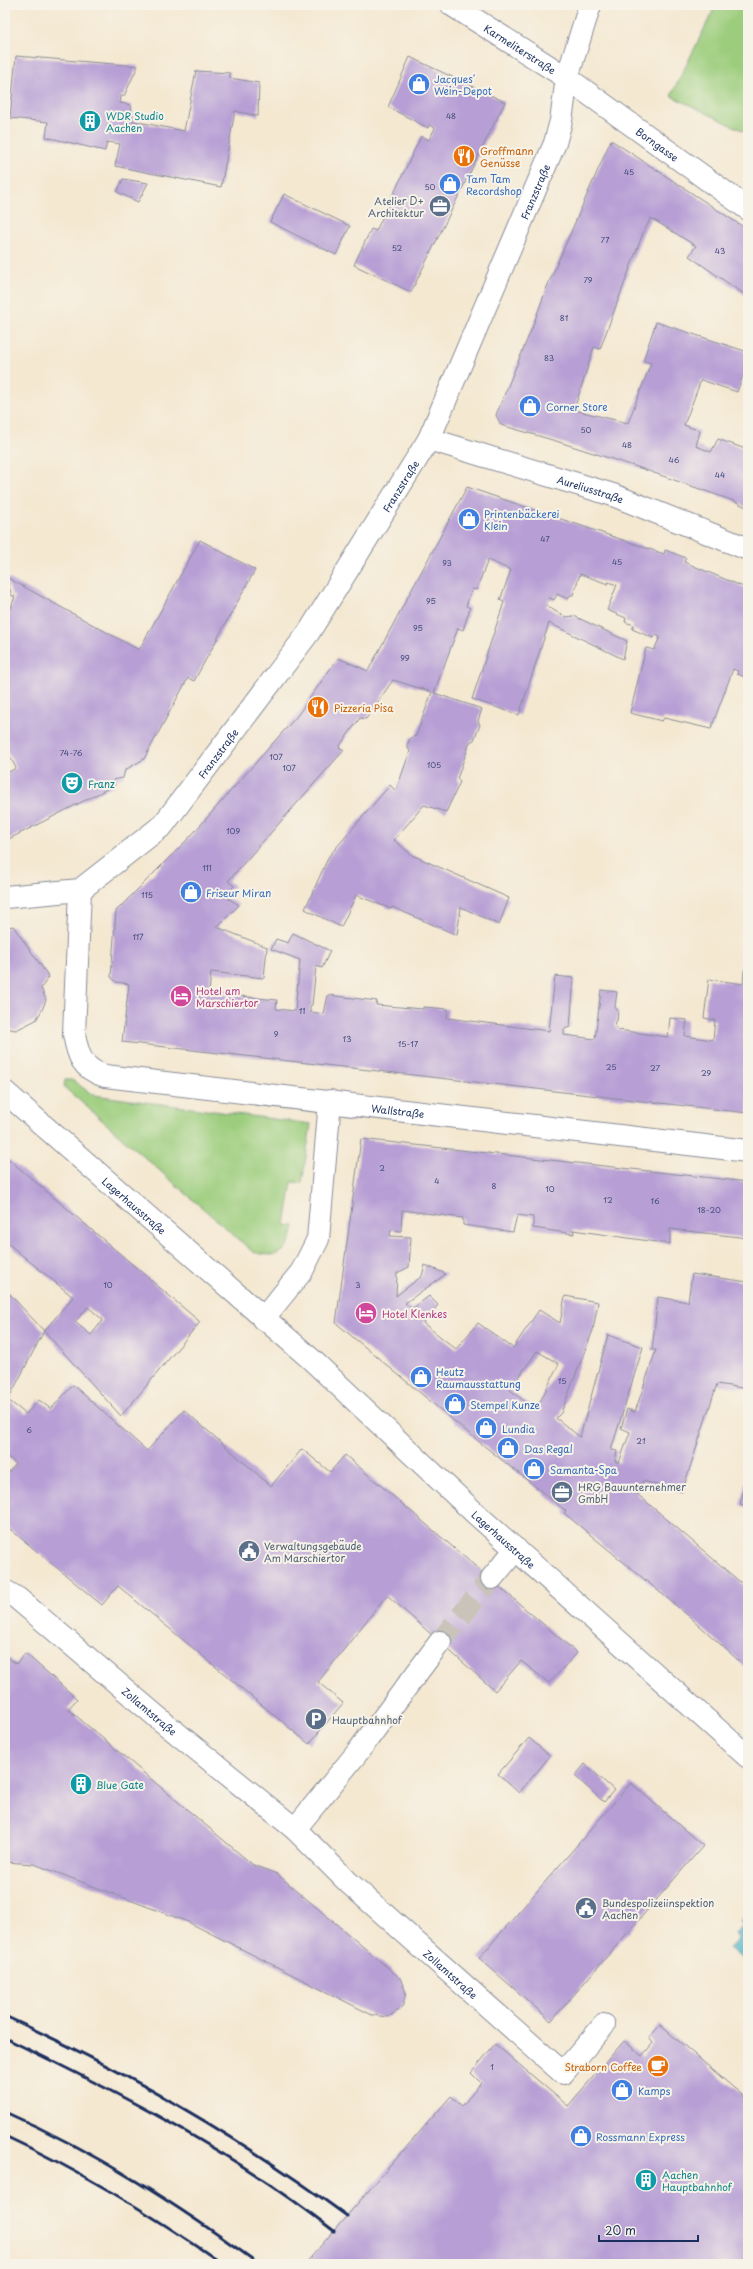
<svg xmlns="http://www.w3.org/2000/svg" width="753" height="2269" viewBox="0 0 753 2269" font-family="'Playpen Sans',sans-serif">
<rect width="100%" height="100%" fill="#f7f3e8"/>
<filter id="ink" filterUnits="userSpaceOnUse"><feTurbulence type="fractalNoise" baseFrequency=".025" numOctaves="2"/><feDisplacementMap in="SourceGraphic" scale="8" xChannelSelector="R" yChannelSelector="G"/><feConvolveMatrix kernelMatrix="1 2 1 2 8 2 1 2 1" color-interpolation-filters="sRGB"/></filter>
<filter id="wash" filterUnits="userSpaceOnUse"><feTurbulence type="fractalNoise" baseFrequency=".012" numOctaves="4" result="noise"/><feDisplacementMap in="SourceGraphic" scale="16" xChannelSelector="R" yChannelSelector="G"/><feGaussianBlur stdDeviation="0.9" result="paint"/><feColorMatrix in="noise" values="0 0 0 0 0 0 0 0 0 0 0 0 0 0 0 0 0 1.4 0 .05"/><feComposite in="paint" operator="in"/></filter>
<g filter="url(#wash)">
<rect width="100%" height="100%" fill="#f4e8d1"/>
<!-- green -->
<path fill="#9ccd7d" stroke="#5c7e6e" d="M 716,5 L 748,5 L 748,133 L 671,96 Z
M 65,1080 L 72,1080 L 93,1095 L 311,1124 L 302,1183 L 292,1182 L 285,1225 L 295,1226 C 287,1252 282,1260 253,1252 L 64,1087 Z"/>
<!-- water -->
<path fill="#48b2c6" stroke="#327092" d="M 748,1913 L 748,1966 L 730,1947 L 739,1939 L 735,1934 L 744,1925 L 740,1922 Z"/>
<g id="blocks">
<!-- building -->
<path fill="#b79fd5" fill-rule="evenodd" d="M 16,56 L 138,66 L 124,96 L 121,96 L 120,103 L 131,105 L 133,121 L 184,131 L 196,71 L 230,73 L 230,78 L 259,83 L 258,116 L 235,111 L 221,187 L 115,166 L 120,144 L 107,142 L 105,151 L 46,137 L 48,122 L 10,118 Z
M 410,57 L 505,102 L 411,292 L 354,265 L 371,229 L 376,231 L 421,136 L 429,140 L 435,128 L 429,125 L 428,128 L 388,107 Z
M 611,140 L 748,230 L 748,297 L 689,256 L 696,246 L 651,218 L 643,233 L 600,349 L 594,347 L 574,410 L 628,423 L 651,363 L 643,361 L 656,322 L 748,352 L 748,361 L 737,392 L 701,380 L 684,425 L 700,431 L 696,446 L 711,452 L 718,439 L 748,450 L 748,508 L 734,501 L 640,468 L 556,441 L 501,425 L 496,415 L 532,328 L 547,287 Z
M 123,179 L 148,183 L 138,202 L 117,192 Z
M 284,194 L 350,226 L 336,255 L 270,222 Z
M 467,487 L 664,554 L 665,550 L 686,558 L 684,562 L 746,588 L 748,583 L 748,678 L 737,674 L 738,671 L 733,669 L 711,729 L 664,718 L 662,721 L 630,713 L 646,648 L 654,650 L 660,637 L 654,634 L 653,638 L 632,629 L 634,625 L 625,622 L 626,618 L 607,610 L 617,585 L 608,582 L 608,584 L 580,574 L 573,595 L 570,595 L 568,599 L 557,594 L 554,600 L 549,598 L 546,606 L 566,617 L 574,616 L 627,641 L 623,659 L 549,623 L 519,715 L 472,699 L 504,602 L 500,600 L 511,570 L 488,560 L 476,590 L 472,589 L 466,606 L 470,608 L 463,630 L 458,628 L 434,693 L 482,709 L 478,721 L 480,725 L 474,740 L 470,742 L 457,779 L 460,782 L 446,812 L 424,805 L 394,840 L 412,855 L 509,898 L 499,925 L 461,907 L 457,935 L 392,907 L 391,909 L 356,895 L 341,927 L 305,909 L 329,856 L 390,785 L 396,791 L 410,751 L 407,746 L 410,738 L 416,736 L 432,692 L 393,680 L 366,719 L 360,718 L 339,747 L 344,750 L 228,881 L 234,886 L 224,896 L 239,905 L 217,927 L 267,947 L 264,978 L 211,972 L 209,993 L 277,1000 L 276,1009 L 295,1011 L 300,960 L 271,949 L 276,939 L 288,943 L 293,933 L 330,951 L 322,968 L 316,966 L 312,1005 L 310,1006 L 310,1012 L 324,1014 L 328,995 L 377,1001 L 376,1005 L 423,1009 L 423,1007 L 448,1009 L 447,1018 L 549,1031 L 555,976 L 574,978 L 570,1027 L 564,1029 L 564,1035 L 595,1039 L 601,990 L 617,992 L 615,1007 L 618,1011 L 617,1021 L 614,1024 L 618,1030 L 668,1037 L 670,1018 L 687,1020 L 685,1036 L 713,1040 L 715,1020 L 704,1018 L 709,979 L 743,984 L 744,970 L 748,971 L 748,1113 L 122,1042 L 129,984 L 116,982 L 111,977 L 116,911 L 189,838 L 297,716 L 338,658 L 368,671 Z
M 200,540 L 255,570 L 194,681 L 188,678 L 144,759 L 125,770 L 123,778 L 113,780 L 115,785 L 5,841 L 5,774 L 16,768 L 5,747 L 5,610 L 11,608 L 15,596 L 12,596 L 6,577 L 139,650 Z
M 13,926 L 49,977 L 41,988 L 46,1000 L 42,1010 L 36,1020 L 16,1030 L 5,1028 L 5,928 Z
M 361,1139 L 748,1182 L 748,1238 L 670,1229 L 670,1244 L 573,1230 L 574,1234 L 533,1228 L 533,1217 L 517,1215 L 513,1232 L 463,1225 L 463,1218 L 402,1210 L 401,1231 L 391,1230 L 390,1236 L 411,1237 L 409,1267 L 397,1273 L 396,1296 L 422,1276 L 425,1265 L 446,1274 L 405,1303 L 412,1309 L 429,1296 L 438,1305 L 423,1323 L 456,1349 L 478,1323 L 513,1348 L 539,1310 L 560,1323 L 565,1296 L 598,1302 L 593,1330 L 561,1413 L 556,1418 L 580,1437 L 608,1335 L 643,1347 L 611,1450 L 617,1451 L 615,1461 L 619,1463 L 630,1432 L 621,1428 L 627,1409 L 635,1412 L 656,1350 L 652,1350 L 658,1297 L 688,1302 L 692,1274 L 748,1282 L 748,1389 L 717,1384 L 682,1492 L 643,1481 L 636,1493 L 746,1587 L 748,1585 L 748,1669 L 690,1617 L 564,1513 L 566,1511 L 483,1445 L 336,1323 ZM 537,1351 L 559,1364 L 536,1410 L 510,1390 Z
M 5,1156 L 200,1322 L 121,1416 L 44,1331 L 73,1297 L 5,1241 ZM 88,1307 L 103,1320 L 91,1335 L 75,1322 Z
M 5,1289 L 44,1331 L 8,1400 L 26,1414 L 39,1400 L 51,1409 L 73,1385 L 147,1451 L 184,1410 L 271,1486 L 302,1449 L 330,1472 L 345,1455 L 577,1653 L 549,1683 L 521,1661 L 495,1691 L 387,1595 L 318,1682 L 343,1703 L 309,1744 L 118,1586 L 102,1605 L 5,1525 L 5,1476 L 16,1464 L 5,1455 Z
M 747,1475 L 748,1475 L 748,1508 L 740,1505 Z
M 25,1653 L 77,1699 L 68,1709 L 253,1865 L 277,1874 L 400,1978 L 406,1993 L 403,2005 L 399,2010 L 388,2017 L 372,2015 L 188,1922 L 34,1864 L 5,1862 L 5,1655 L 16,1664 Z
M 529,1738 L 550,1756 L 519,1793 L 498,1774 Z
M 585,1764 L 614,1790 L 604,1802 L 575,1776 Z
M 631,1783 L 703,1846 L 551,2021 L 479,1958 Z
M 660,2025 L 748,2100 L 748,2264 L 305,2264 L 451,2096 L 462,2106 L 481,2083 L 471,2073 L 495,2044 L 568,2106 L 624,2041 L 642,2056 L 653,2043 L 649,2038 Z"/>
</g>
</g>
<g filter="url(#ink)">
<use href="#blocks" fill-opacity="0" stroke="#888c98" stroke-width="1"/>
<g fill="none" stroke-linecap="round" stroke-linejoin="round">
<!-- street-tunnel -->
<path stroke="#c9c3ba" stroke-width="22" stroke-dasharray="22 11" stroke-linecap="butt" d="M 440,1642 L 492,1578"/>
<!-- street casing -->
<g stroke="#888c98" stroke-width="24">
<g id="street">
<path id="s1" d="M 429,439 L 613,495 L 748,549"/>
<path id="s2" d="M 80,890 L 74,1034 C 78,1056 82,1069 105,1076 L 748,1151"/>
<path id="s3" d="M 5,897 L 80,890 L 163,825 L 309,632 L 429,439 L 555,143 L 561,121 L 567,78 L 748,209"/>
<path d="M 263,1319 L 302,1271 L 318,1239 L 330,1101"/>
<path d="M 492,1578 L 516,1549"/>
<path id="s4" d="M 5,1591 L 17,1598 L 163,1722 L 295,1829 L 349,1883 L 563,2073 L 604,2025"/>
<path d="M 295,1829 L 357,1753 L 440,1642"/>
</g>
</g>
<!-- secondary casing -->
<g stroke="#888c98" stroke-width="24">
<g id="secondary">
<path id="s5" d="M 452,5 L 567,78 L 590,5"/>
</g>
</g>
<!-- primary casing -->
<g stroke="#888c98" stroke-width="24">
<g id="primary">
<path id="s6" d="M 5,1092 L 312,1360 L 476,1514 L 748,1757"/>
</g>
</g>
<!-- street -->
<use href="#street" stroke="#fff" stroke-width="22"/>
<!-- secondary -->
<use href="#secondary" stroke="#fff" stroke-width="22"/>
<!-- primary -->
<use href="#primary" stroke="#fff" stroke-width="22"/>
<!-- rail -->
<path stroke="#1b2f5e" stroke-width="3" d="M 5,2016 C 128,2072 238,2136 347,2216
M 5,2038 C 119,2093 234,2152 334,2231
M 5,2112 C 96,2152 179,2206 259,2264
M 5,2136 C 81,2171 154,2216 223,2264"/>
</g>
</g>
<!-- icons -->
<defs>
<g id="shop-disc" transform="scale(1.15)"><circle r="9.5" fill="#3f7fe0" stroke="#f7f3e8"/><path d="M-5-2.5h2.3a2.7 3.5 0 0 1 5.4 0H5L5.5 6h-11ZM-1.5-2.5h3a1.5 2.3 0 0 0-3 0Z" fill="#fff"/></g>
<g id="building-disc" transform="scale(1.15)"><circle r="9.5" fill="#0f9aa8" stroke="#f7f3e8"/><path d="M-4-6H4V6H1V3H-1V6H-4ZM-2.5-4.3h1.7v1.8h-1.7ZM.8-4.3h1.7v1.8H.8ZM-2.5-1h1.7V.8h-1.7ZM.8-1h1.7V.8H.8Z" fill="#fff"/></g>
<g id="restaurant-disc" transform="scale(1.15)"><circle r="9.5" fill="#e8710a" stroke="#f7f3e8"/><path d="M-5-6h1v4h1v-4h1v4h1v-4h1v5L-1.5 .5V6h-2V.5L-5-1ZM5-6V6H3V1.5H1.5Q1.5-4 5-6Z" fill="#fff"/></g>
<g id="office-disc" transform="scale(1.15)"><circle r="9.5" fill="#5c6f8a" stroke="#f7f3e8"/><path d="M-6-3h4V-5.5h4V-3h4V5H-6ZM-1-4.5V-3h2v-1.5ZM-6 0V1H6V0Z" fill="#fff"/></g>
<g id="theatre-disc" transform="scale(1.15)"><circle r="9.5" fill="#0f9aa8" stroke="#f7f3e8"/><path d="M-5-5.5Q0-4 5-5.5V0Q5 5 0 6Q-5 5-5 0ZM-3.3-2.5H-1v1.5H-3.3ZM1-2.5H3.3v1.5H1ZM-2.8 1Q0 5.5 2.8 1Z" fill="#fff"/></g>
<g id="hotel-disc" transform="scale(1.15)"><circle r="9.5" fill="#d1479c" stroke="#f7f3e8"/><path d="M-6-4.5h1.5V1H6V5H4.5V3h-9V5H-6ZM-4 0a1.8 1.8 0 1 1 3.6 0ZM.5 0V-2.5h3Q6-2.5 6 0Z" fill="#fff"/></g>
<g id="civic-disc" transform="scale(1.15)"><circle r="9.5" fill="#5c6f8a" stroke="#f7f3e8"/><path d="M-.6-6.5H3V-4.5H.6V-3L4-1V1h2V6H-6V1h2V-1L-.6-3ZM-1.2 2.5V6h2.4V2.5Z" fill="#fff"/></g>
<g id="parking-disc" transform="scale(1.15)"><circle r="9.5" fill="#5c6f8a" stroke="#f7f3e8"/><path d="M-3.5-5.5H1a3.5 3.5 0 0 1 0 7H-1V5.5H-3.5ZM-1-3.4V-.6H.8a1.4 1.4 0 0 0 0-2.8Z" fill="#fff"/></g>
<g id="cafe-disc" transform="scale(1.15)"><circle r="9.5" fill="#e8710a" stroke="#f7f3e8"/><path d="M-5.5-4.5H6V0H3Q3 3.5 0 3.5H-2.5Q-5.5 3.5-5.5 0ZM3-3.2v2h1.7v-2ZM-6 4.5H4V6H-6Z" fill="#fff"/></g>
</defs>
<g fill-rule="evenodd">
<use href="#shop-disc" x="419" y="84"/>
<use href="#building-disc" x="90" y="121"/>
<use href="#restaurant-disc" x="464" y="156"/>
<use href="#shop-disc" x="450" y="184"/>
<use href="#office-disc" x="440" y="206"/>
<use href="#shop-disc" x="530" y="406"/>
<use href="#shop-disc" x="469" y="519"/>
<use href="#restaurant-disc" x="318" y="707"/>
<use href="#theatre-disc" x="72" y="783"/>
<use href="#shop-disc" x="191" y="892"/>
<use href="#hotel-disc" x="181" y="996"/>
<use href="#hotel-disc" x="366" y="1313"/>
<use href="#shop-disc" x="421" y="1377"/>
<use href="#shop-disc" x="455" y="1404"/>
<use href="#shop-disc" x="486" y="1428"/>
<use href="#shop-disc" x="508" y="1448"/>
<use href="#shop-disc" x="534" y="1469"/>
<use href="#office-disc" x="562" y="1492"/>
<use href="#civic-disc" x="249" y="1551"/>
<use href="#parking-disc" x="316" y="1719"/>
<use href="#building-disc" x="81" y="1784"/>
<use href="#civic-disc" x="586" y="1908"/>
<use href="#cafe-disc" x="658" y="2066"/>
<use href="#shop-disc" x="622" y="2090"/>
<use href="#shop-disc" x="581" y="2136"/>
<use href="#building-disc" x="646" y="2180"/>
</g>
<g text-anchor="middle" dominant-baseline="central" stroke-width="4" stroke-linejoin="round" paint-order="stroke">
<!-- number labels -->
<g font-size="8" fill="#424b7c">
<text x="451" y="116">48</text>
<text x="629" y="172">45</text>
<text x="430" y="187">50</text>
<text x="605" y="240">77</text>
<text x="397" y="248">52</text>
<text x="720" y="251">43</text>
<text x="588" y="280">79</text>
<text x="564" y="318">81</text>
<text x="549" y="358">83</text>
<text x="586" y="430">50</text>
<text x="627" y="445">48</text>
<text x="674" y="460">46</text>
<text x="720" y="475">44</text>
<text x="545" y="539">47</text>
<text x="617" y="562">45</text>
<text x="447" y="563">93</text>
<text x="431" y="601">95</text>
<text x="418" y="628">95</text>
<text x="405" y="658">99</text>
<text x="71" y="753">74-76</text>
<text x="276" y="757">107</text>
<text x="434" y="765">105</text>
<text x="289" y="768">107</text>
<text x="233" y="831">109</text>
<text x="207" y="868">111</text>
<text x="147" y="895">115</text>
<text x="138" y="937">117</text>
<text x="302" y="1011">11</text>
<text x="276" y="1034">9</text>
<text x="347" y="1039">13</text>
<text x="408" y="1044">15-17</text>
<text x="611" y="1067">25</text>
<text x="655" y="1068">27</text>
<text x="706" y="1073">29</text>
<text x="382" y="1168">2</text>
<text x="437" y="1181">4</text>
<text x="494" y="1186">8</text>
<text x="550" y="1189">10</text>
<text x="608" y="1200">12</text>
<text x="655" y="1201">16</text>
<text x="709" y="1210">18-20</text>
<text x="108" y="1285">10</text>
<text x="358" y="1285">3</text>
<text x="562" y="1381">15</text>
<text x="29" y="1430">6</text>
<text x="641" y="1441">21</text>
<text x="492" y="2067">1</text>
</g>
<!-- street labels -->
<g font-size="10" fill="#1b2f5e" stroke="#f7f3e8">
<text stroke="none"><textPath href="#s5" startOffset="81">Karmeliterstraße</textPath></text>
<text stroke="none"><textPath href="#s3" startOffset="1150">Borngasse</textPath></text>
<text stroke="none"><textPath href="#s3" startOffset="919">Franzstraße</textPath></text>
<text stroke="none"><textPath href="#s3" startOffset="595">Franzstraße</textPath></text>
<text stroke="none"><textPath href="#s1" startOffset="169">Aureliusstraße</textPath></text>
<text stroke="none"><textPath href="#s3" startOffset="271">Franzstraße</textPath></text>
<text stroke="none"><textPath href="#s2" startOffset="495">Wallstraße</textPath></text>
<text stroke="none"><textPath href="#s6" startOffset="172">Lagerhausstraße</textPath></text>
<text stroke="none"><textPath href="#s6" startOffset="670">Lagerhausstraße</textPath></text>
<text stroke="none"><textPath href="#s4" startOffset="188">Zollamtstraße</textPath></text>
<text stroke="none"><textPath href="#s4" startOffset="588">Zollamtstraße</textPath></text>
</g>
<!-- shop labels -->
<g font-size="10" fill="#366cbe" stroke="#f7f3e8" text-anchor="start">
<text x="434" y="78">Jacques'<tspan x="434" dy="12">Wein-Depot</tspan></text>
<text x="466" y="178">Tam Tam<tspan x="466" dy="12">Recordshop</tspan></text>
<text x="546" y="406">Corner Store</text>
<text x="484" y="513">Printenbäckerei<tspan x="484" dy="12">Klein</tspan></text>
<text x="206" y="892">Friseur Miran</text>
<text x="436" y="1371">Heutz<tspan x="436" dy="12">Raumausstattung</tspan></text>
<text x="470" y="1404">Stempel Kunze</text>
<text x="502" y="1428">Lundia</text>
<text x="524" y="1448">Das Regal</text>
<text x="550" y="1469">Samanta-Spa</text>
<text x="638" y="2090">Kamps</text>
<text x="596" y="2136">Rossmann Express</text>
</g>
<!-- culture labels -->
<g font-size="10" fill="#0d838f" stroke="#f7f3e8" text-anchor="start">
<text x="106" y="115">WDR Studio<tspan x="106" dy="12">Aachen</tspan></text>
<text x="88" y="783">Franz</text>
<text x="96" y="1784">Blue Gate</text>
<text x="662" y="2174">Aachen<tspan x="662" dy="12">Hauptbahnhof</tspan></text>
</g>
<!-- food labels -->
<g font-size="10" fill="#c56008" stroke="#f7f3e8" text-anchor="start">
<text x="480" y="150">Groffmann<tspan x="480" dy="12">Genüsse</tspan></text>
<text x="334" y="707">Pizzeria Pisa</text>
<text x="642" y="2066" text-anchor="end">Straborn Coffee</text>
</g>
<!-- service labels -->
<g font-size="10" fill="#4e5e75" stroke="#f7f3e8" text-anchor="start">
<text x="424" y="200" text-anchor="end">Atelier D+<tspan x="424" dy="12">Architektur</tspan></text>
<text x="578" y="1486">HRG Bauunternehmer<tspan x="578" dy="12">GmbH</tspan></text>
<text x="264" y="1545">Verwaltungsgebäude<tspan x="264" dy="12">Am Marschiertor</tspan></text>
<text x="332" y="1719">Hauptbahnhof</text>
<text x="602" y="1902">Bundespolizeiinspektion<tspan x="602" dy="12">Aachen</tspan></text>
</g>
<!-- hotel labels -->
<g font-size="10" fill="#b23c85" stroke="#f7f3e8" text-anchor="start">
<text x="196" y="990">Hotel am<tspan x="196" dy="12">Marschiertor</tspan></text>
<text x="382" y="1313">Hotel Klenkes</text>
</g>
</g>
<!-- margin -->
<rect width="753" height="2269" fill="none" stroke="#f7f3e8" stroke-width="20"/>
<!-- scale -->
<path d="M599 2235v6h99v-6" fill="none" stroke="#1b2f5e" stroke-width="2"/>
<text x="605" y="2235" font-size="12" fill="#1b2f5e" stroke="#f7f3e8" stroke-width="3" paint-order="stroke">20 m</text>
</svg>
